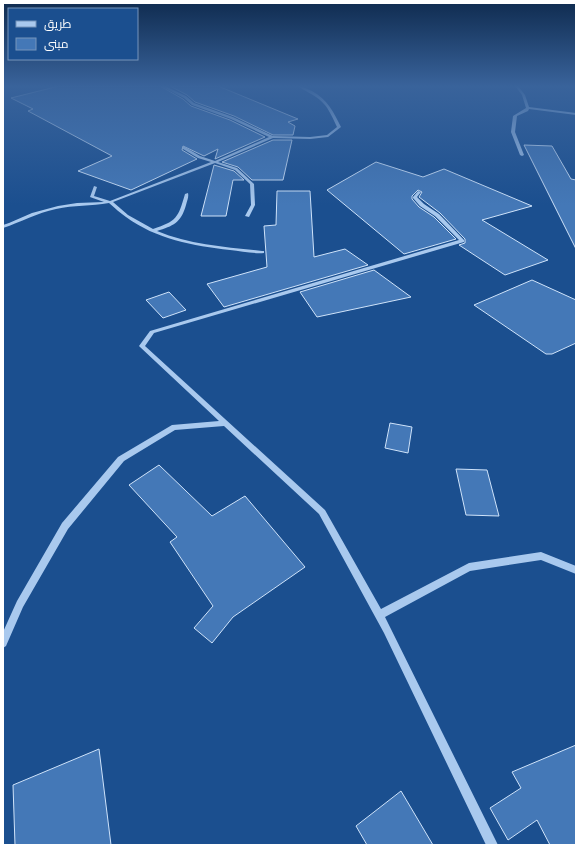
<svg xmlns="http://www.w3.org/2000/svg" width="579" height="848" viewBox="0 0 579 848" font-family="Montserrat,Cairo,sans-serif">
<rect width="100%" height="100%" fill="#1b4f8f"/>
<!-- building -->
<path fill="#4478b7" stroke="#cfe3fa" d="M 59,86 L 160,86 L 183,99 L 191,106 L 230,120 L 265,137 L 215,159 L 218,149 L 204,156 L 183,146 L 182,150 L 197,159 L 131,190 L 78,171 L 112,156 L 28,111 L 33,109 L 11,98 Z
M 170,86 L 218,86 L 298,119 L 288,122 L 295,126 L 293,135 L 273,135 L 234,116 L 195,102 L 187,95 Z
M 273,140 L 292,140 L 283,180 L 252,180 L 238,167 L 222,162 Z
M 524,145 L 552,146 L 571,179 L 576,180 L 576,249 Z
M 376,162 L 423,177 L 444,169 L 532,206 L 482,220 L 548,260 L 505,275 L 459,245 L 465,243 L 465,239 L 440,213 L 419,197 L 422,192 L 418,190 L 412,196 L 412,199 L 419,207 L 434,217 L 456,239 L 404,254 L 327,190 Z
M 214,165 L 234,171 L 244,180 L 233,180 L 226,216 L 201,216 Z
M 277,191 L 310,191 L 314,257 L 345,249 L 368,265 L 224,307 L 207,284 L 267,267 L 264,226 L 276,225 Z
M 374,270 L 411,297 L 317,317 L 300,292 Z
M 532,280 L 576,300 L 576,343 L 552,354 L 546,354 L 474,305 Z
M 169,292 L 186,310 L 163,318 L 146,300 Z
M 390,423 L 412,427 L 408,453 L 385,448 Z
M 159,465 L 212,516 L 245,496 L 305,567 L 233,617 L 212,643 L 194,628 L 213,606 L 170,542 L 177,537 L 129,485 Z
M 456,469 L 487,470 L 499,516 L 466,515 Z
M 576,745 L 576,845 L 550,845 L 537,820 L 508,840 L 490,808 L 521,788 L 512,772 Z
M 99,749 L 111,845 L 15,845 L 13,785 Z
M 401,791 L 433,845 L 367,845 L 356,826 Z"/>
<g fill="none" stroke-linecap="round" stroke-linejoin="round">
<!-- minor -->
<path fill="#a9c9ee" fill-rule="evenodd" d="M 161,86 L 165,86 L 186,96 L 194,103 L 233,117 L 273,136 L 310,137 L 327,135 L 337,127 C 325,100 322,100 297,86 C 302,86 307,89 312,91 C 328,100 333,111 341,127 L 328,137 L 310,139 L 273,138 L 218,162 L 237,168 L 254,184 L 255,205 L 249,217 L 245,216 L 251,205 L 250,184 L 235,170 L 215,163 L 113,202 L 128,215 L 153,229 C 177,221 178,218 185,194 L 188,193 C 189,197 187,201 186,205 C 181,223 173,226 157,231 C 190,245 227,247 262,251 L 264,251 L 264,253 C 253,254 241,251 230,250 C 193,246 156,239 126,217 C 120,213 115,208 109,203 C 91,206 74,205 56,209 C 37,213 21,222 3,228 L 3,225 L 9,223 L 32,213 L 58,206 L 77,203 L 104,202 L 90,197 L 94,186 L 97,187 L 94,196 L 110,201 L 211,162 L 198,158 L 183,149 L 183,147 L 185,147 L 200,156 L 215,161 L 269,137 L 231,119 L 192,105 L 184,98 Z
M 515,86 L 518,86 L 525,95 L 529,107 L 576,113 L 576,115 L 529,109 L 528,111 L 517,116 L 515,132 L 524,155 L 522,156 L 520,155 L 511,132 L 513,116 L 526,108 L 522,95 Z
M 418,191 L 421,192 L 417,197 L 424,204 L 439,214 L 464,240 L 464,242 L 154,333 L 145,346 L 325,510 L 381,609 L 469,563 L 541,552 L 576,566 L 576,574 L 541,560 L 470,571 L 385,617 L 498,845 L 486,845 L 384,633 L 319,514 L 224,426 L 175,430 L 124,461 L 68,529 L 23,607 L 6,646 L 3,648 L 3,632 L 17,601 L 62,523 L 118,457 L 172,425 L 219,421 L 140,347 L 139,346 L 150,331 L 459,240 L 435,216 L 420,206 L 413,198 L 413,197 Z"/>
</g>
<!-- sky -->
<linearGradient id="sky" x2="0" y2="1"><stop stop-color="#0f2b4f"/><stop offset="0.42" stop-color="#39639b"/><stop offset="1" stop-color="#39639b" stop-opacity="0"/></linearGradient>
<rect width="579" height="205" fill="url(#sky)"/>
<!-- border -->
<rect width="579" height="848" fill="none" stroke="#ffffff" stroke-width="8"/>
<!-- legend -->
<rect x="8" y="8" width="130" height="52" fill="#1b4f8f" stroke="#7695bc"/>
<rect x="16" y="21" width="20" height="6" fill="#a9c9ee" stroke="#7695bc"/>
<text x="44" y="28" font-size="12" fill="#ffffff">طريق</text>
<rect x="16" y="38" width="20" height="12" fill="#4478b7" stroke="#7695bc"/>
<text x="44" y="48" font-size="12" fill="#ffffff">مبنى</text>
</svg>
